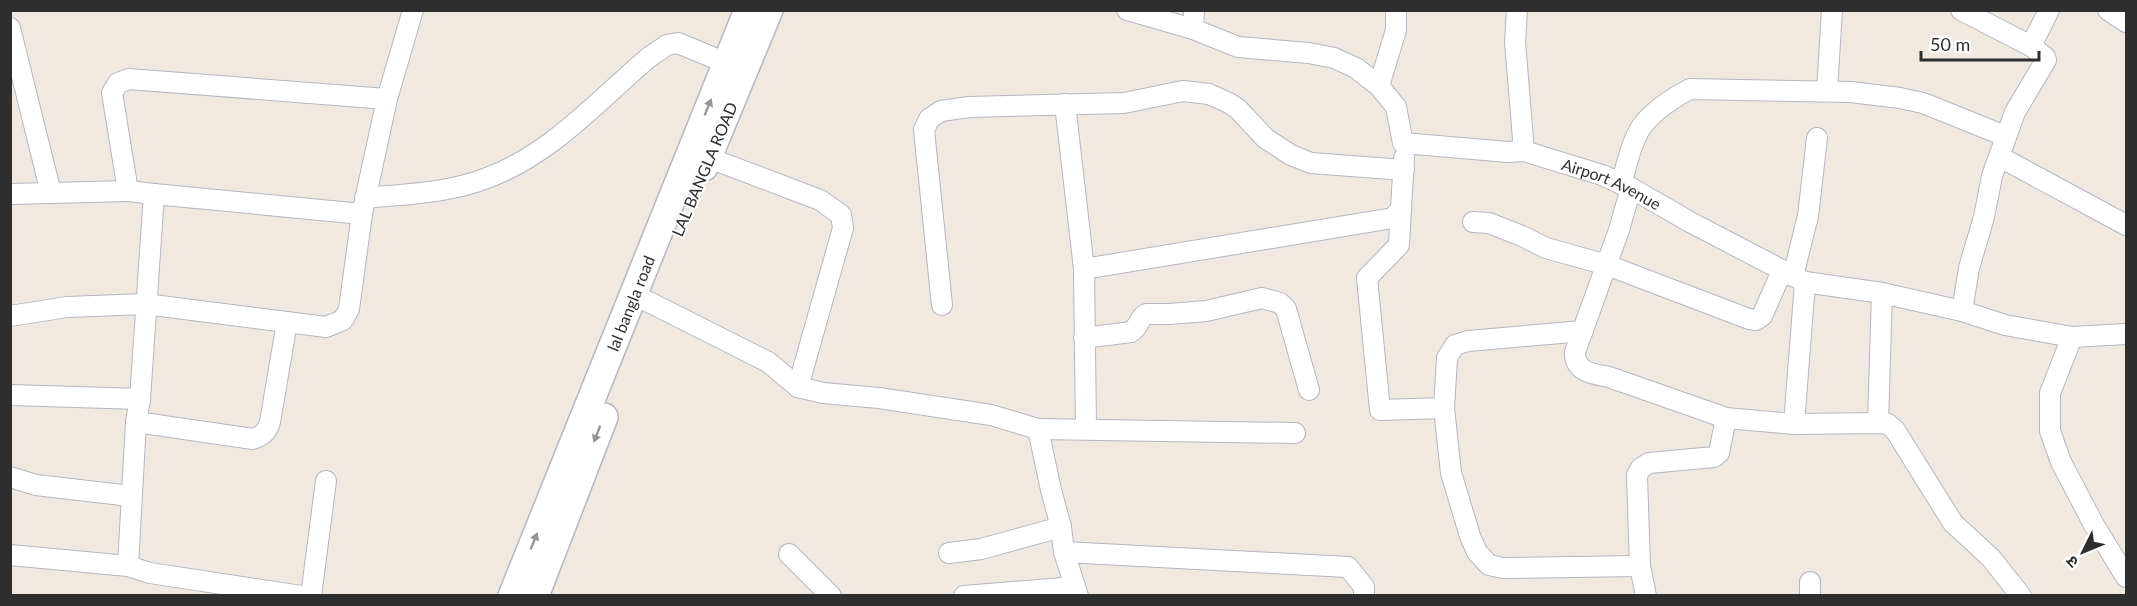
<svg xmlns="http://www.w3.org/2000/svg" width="2137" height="606" viewBox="0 0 2137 606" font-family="Lato,'Noto Sans Devanagari',sans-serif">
<rect width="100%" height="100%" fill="#efe9e1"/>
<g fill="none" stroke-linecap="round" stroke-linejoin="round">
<!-- street casing -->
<g stroke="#b4b7c1" stroke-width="22">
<g id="street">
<path id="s1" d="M 1127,10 L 1193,29 L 1238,47 L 1309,53 L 1334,58 L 1356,68 L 1379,86 L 1396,107 L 1403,143 L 1508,152 L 1524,151 L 1602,175 L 1631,188 L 1690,222 L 1805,282 L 1882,293 L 1962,311 L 2005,325 L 2072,337 L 2126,334"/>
<path d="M 1517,10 L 1515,42 L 1524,151"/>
<path d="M 1961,10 L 2031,46 L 2045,57 L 2046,60 L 2015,112 L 1992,176 L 1984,217 L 1969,268 L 1962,311"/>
<path d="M 2108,10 L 2126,22"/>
<path d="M 10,28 L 51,193 L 128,191"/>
<path d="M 1193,29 L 1194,10"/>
<path d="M 2031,46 L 2049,10"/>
<path d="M 1379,86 L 1396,30 L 1396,10"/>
<path d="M 1827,91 L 1832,10"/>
<path d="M 1065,104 L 1084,269 L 1086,429"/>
<path d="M 696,153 L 820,200 L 841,215 L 843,228 L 798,387"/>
<path d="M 2000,157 L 2126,225"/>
<path d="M 1621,184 C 1627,165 1631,142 1642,126 C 1653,111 1674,97 1690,89 L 1851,92 L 1900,98 L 1923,103 L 2005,136"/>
<path d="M 1631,188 L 1619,230 L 1575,352 C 1574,372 1593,374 1609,377 L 1726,418 L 1794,424 L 1878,423 L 1888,424 L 1895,430 L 1953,523 L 1991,558 L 2021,596"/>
<path d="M 10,194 L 51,193"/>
<path d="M 154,194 L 128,191 L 112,93 L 118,83 L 129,79 L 387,99"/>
<path d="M 365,198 C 406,194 449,193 487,178 C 550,155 598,101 648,58 L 667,45 L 678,43 L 726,63"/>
<path d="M 1401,209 L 1399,245 L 1367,278 L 1380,410 L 1444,408"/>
<path d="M 1473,222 L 1489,223 L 1522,236 L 1546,248 L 1607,265 L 1749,319 L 1756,320 L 1762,316 L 1782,271"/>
<path d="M 1084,269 L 1393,218 L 1401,209 L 1404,158"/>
<path d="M 1793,276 L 1808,216 L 1817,138"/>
<path d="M 633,296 L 649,302 L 768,362 L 798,387 L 823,393 L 879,398 L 991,415 L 1038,429 L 1051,490 L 1061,527 L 1064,552 L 1078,596"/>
<path d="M 942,305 L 924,130 L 929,119 L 941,111 L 969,107 L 1124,103 L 1183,91 L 1209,94 L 1229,103 L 1238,109 L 1265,138 L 1291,155 L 1311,163 L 1404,170"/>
<path d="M 10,316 L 67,307 L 145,304 L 326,327 L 343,320 L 349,309 L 362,214"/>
<path d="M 1583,331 L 1468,341 L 1455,345 L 1447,358 L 1444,408 L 1451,473 L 1470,536 L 1477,552 L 1489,565 L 1503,568 L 1640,566"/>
<path d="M 2072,337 L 2050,393 L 2050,431 L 2061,462 L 2094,525 L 2126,577"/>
<path d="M 1084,338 L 1131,332 C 1139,327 1138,319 1146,314 L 1169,314 L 1206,311 L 1262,298 L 1280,303 L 1286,309 L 1309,390"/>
<path d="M 10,395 L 140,399 L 154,194 L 362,214 L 387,99 L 413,10"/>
<path d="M 140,399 L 136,422 L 128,566 L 150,573 L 301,596"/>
<path d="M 136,422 L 253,439 C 263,435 267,432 270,422 L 287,322"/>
<path d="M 1878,423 L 1882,293"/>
<path d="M 1794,424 L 1805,282"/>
<path d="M 1038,429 L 1295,433"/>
<path d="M 10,477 L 36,485 L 131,496"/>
<path d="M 1064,552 L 1348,567 L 1364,587 L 1364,596"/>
<path d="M 949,553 L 981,549 L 1061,527"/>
<path d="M 789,554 L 831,596"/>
<path d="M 10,555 L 128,566"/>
<path d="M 311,596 L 326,481"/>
<path d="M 964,596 L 1075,587"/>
<path d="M 1646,596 L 1640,566 L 1637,475 L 1641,468 L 1649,463 L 1714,457 L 1719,453 L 1726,418"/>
<path d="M 1810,596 L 1810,582"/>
</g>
</g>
<!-- secondary casing -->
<g stroke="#b4b7c1" stroke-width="30">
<g id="secondary">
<path d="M 704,167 L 769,10"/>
<path id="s2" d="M 512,596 L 748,10"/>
<path d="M 535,596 L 604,417"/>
</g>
</g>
<!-- street -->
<use href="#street" stroke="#fff" stroke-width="20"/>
<!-- secondary -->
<use href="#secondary" stroke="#fff" stroke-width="27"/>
</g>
<!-- one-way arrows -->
<defs><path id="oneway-solid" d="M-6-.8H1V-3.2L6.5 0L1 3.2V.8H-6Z" transform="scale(1.5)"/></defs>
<g fill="#969696">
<use href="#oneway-solid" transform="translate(708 107) rotate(-68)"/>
<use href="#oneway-solid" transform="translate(597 434) rotate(111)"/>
<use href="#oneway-solid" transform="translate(534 541) rotate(-68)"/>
</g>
<g text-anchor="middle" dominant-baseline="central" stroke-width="4.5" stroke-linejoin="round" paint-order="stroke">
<!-- street labels -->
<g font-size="16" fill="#2e2e2e" stroke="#fff">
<text transform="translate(704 169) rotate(-67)">LAL BANGLA ROAD</text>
<text stroke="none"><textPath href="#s1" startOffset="546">Airport Avenue</textPath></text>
<text stroke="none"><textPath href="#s2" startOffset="316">lal bangla road</textPath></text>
</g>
</g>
<!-- border -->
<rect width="2137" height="606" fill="none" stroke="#2e2e2e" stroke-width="24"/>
<!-- north arrow -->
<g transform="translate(2083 552) rotate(227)" stroke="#ffffff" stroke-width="4.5" paint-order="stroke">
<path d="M0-4.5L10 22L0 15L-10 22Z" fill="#2e2e2e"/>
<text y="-9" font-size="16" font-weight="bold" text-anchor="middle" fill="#2e2e2e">उ</text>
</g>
<!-- scale -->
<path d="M1921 51v9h118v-9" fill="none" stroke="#2e2e2e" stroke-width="3"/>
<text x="1930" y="51" font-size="18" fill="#2e2e2e" stroke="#ffffff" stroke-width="4.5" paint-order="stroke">50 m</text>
</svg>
